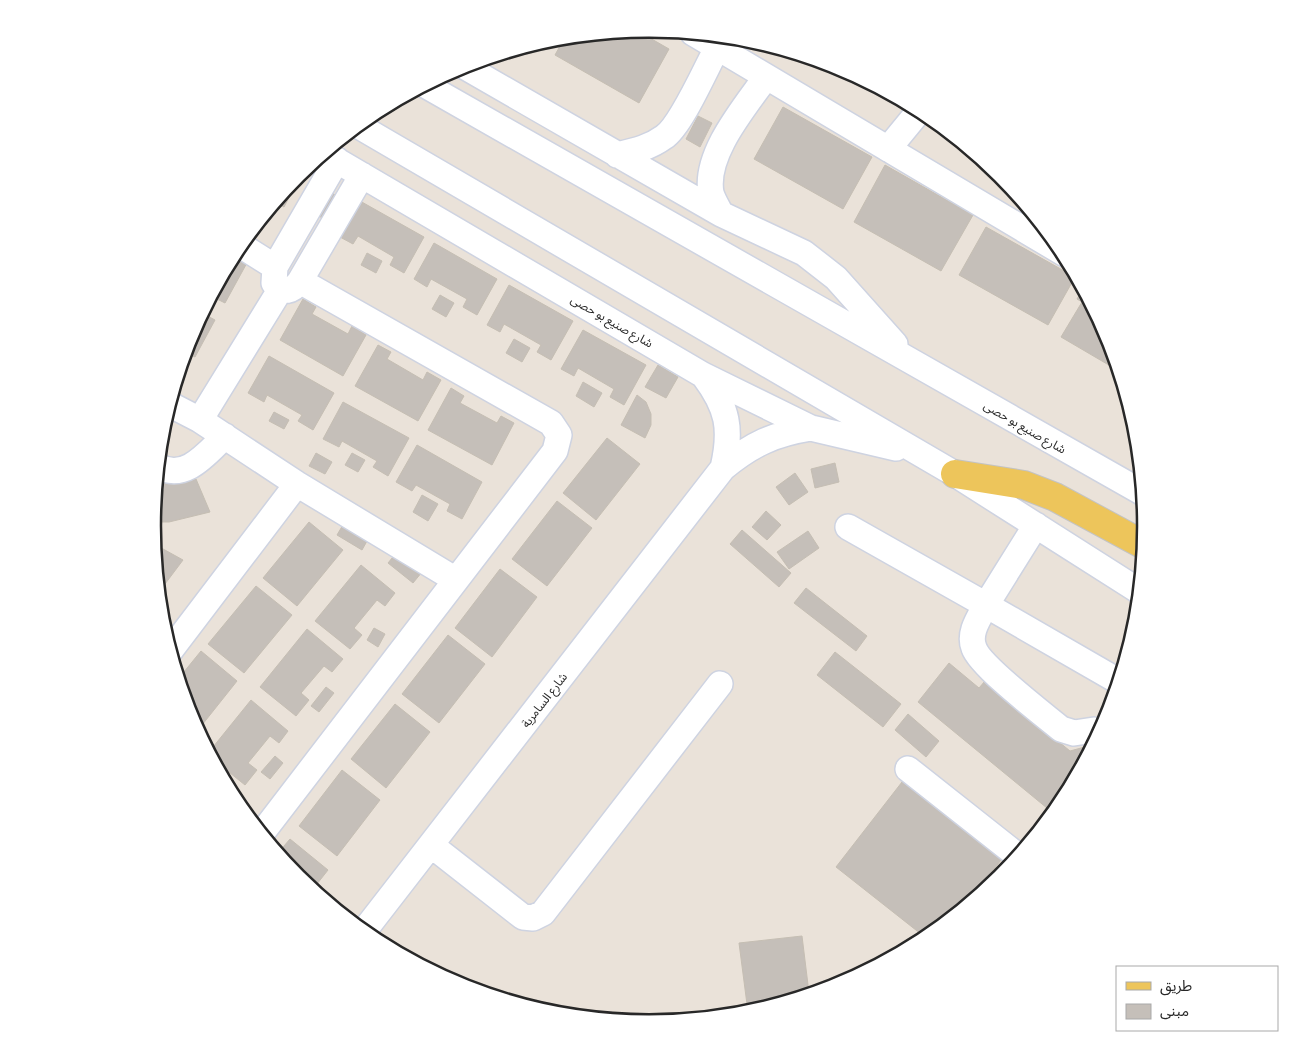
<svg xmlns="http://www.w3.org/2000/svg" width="1298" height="1051" viewBox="0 0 1298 1051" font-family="Manrope,'Noto Sans Arabic',sans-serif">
<rect width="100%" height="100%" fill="#eae2d9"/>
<!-- building -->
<path fill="#c5bfb9" stroke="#c5beb3" d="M 636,30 L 669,49 L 639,103 L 555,55 L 565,37 Z
M 783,107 L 872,157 L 843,209 L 754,159 Z
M 698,116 L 712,123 L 700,147 L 686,139 Z
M 885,165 L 973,215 L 941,271 L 854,222 Z
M 304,169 L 284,207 L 275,202 L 298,174 Z
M 327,190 L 337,196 L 324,219 L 314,213 Z
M 360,201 L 424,237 L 404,273 L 390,265 L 394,257 L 358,236 L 353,244 L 340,237 Z
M 986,227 L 1075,277 L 1048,325 L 959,275 Z
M 434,243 L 497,279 L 477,315 L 463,307 L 467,299 L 431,279 L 427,287 L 414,279 Z
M 367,253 L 382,261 L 376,273 L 361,265 Z
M 234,254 L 248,261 L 225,303 L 211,296 Z
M 509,285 L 573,321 L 551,360 L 537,352 L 541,345 L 504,324 L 500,332 L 487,325 Z
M 1083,289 L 1108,336 L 1119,371 L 1061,337 L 1082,302 L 1077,299 Z
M 440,295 L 454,303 L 446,317 L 432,309 Z
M 303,299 L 316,307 L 312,314 L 348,334 L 352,326 L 366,335 L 343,376 L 280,340 Z
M 202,313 L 215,320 L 195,357 L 185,352 L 190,335 Z
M 583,330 L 646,365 L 624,405 L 610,397 L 614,389 L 578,368 L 574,376 L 561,369 Z
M 514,339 L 530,348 L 522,362 L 506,353 Z
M 378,345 L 391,352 L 387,359 L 423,380 L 427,372 L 441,380 L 418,421 L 355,386 Z
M 269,356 L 334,393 L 313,430 L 298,421 L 302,415 L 267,395 L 264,402 L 248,393 Z
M 658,365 L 678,377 L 666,398 L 645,387 Z
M 583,382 L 602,393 L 594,407 L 576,396 Z
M 451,388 L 464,396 L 460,403 L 497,423 L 501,416 L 514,423 L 492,465 L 428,430 Z
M 637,395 L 646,402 L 651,414 L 651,425 L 645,438 L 621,425 Z
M 343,402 L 409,438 L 388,476 L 373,467 L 377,461 L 342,441 L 339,447 L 323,439 Z
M 274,412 L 289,420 L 284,429 L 269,421 Z
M 607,438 L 640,464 L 596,520 L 563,493 Z
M 417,445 L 482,482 L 462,519 L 447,511 L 450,504 L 416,485 L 412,491 L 396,482 Z
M 316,453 L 332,462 L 325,474 L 309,466 Z
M 352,453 L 365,460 L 358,472 L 345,465 Z
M 835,463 L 839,482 L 815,488 L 811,469 Z
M 795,473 L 808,492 L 789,505 L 776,487 Z
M 196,479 L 210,512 L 169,522 L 153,522 L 156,483 L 182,483 Z
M 422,495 L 438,504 L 428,521 L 413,512 Z
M 557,501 L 592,528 L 547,586 L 512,559 Z
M 766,511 L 781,525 L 767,540 L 752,527 Z
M 347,518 L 372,532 L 362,550 L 337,535 Z
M 309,522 L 343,550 L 297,606 L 263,578 Z
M 742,530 L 791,573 L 779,587 L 730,544 Z
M 808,531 L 819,548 L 789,569 L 777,552 Z
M 154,544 L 183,560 L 159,592 Z
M 397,552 L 422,572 L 413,583 L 388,563 Z
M 361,565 L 395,593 L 385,606 L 377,600 L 354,628 L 362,635 L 350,649 L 315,621 Z
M 500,569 L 537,597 L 492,657 L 455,628 Z
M 256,586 L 292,615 L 244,673 L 208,644 Z
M 806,588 L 867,636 L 856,651 L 794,603 Z
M 374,628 L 385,634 L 378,647 L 367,640 Z
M 307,629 L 343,659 L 332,672 L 324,666 L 301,693 L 309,700 L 296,716 L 260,687 Z
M 448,635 L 485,664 L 439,723 L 402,694 Z
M 201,651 L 237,681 L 198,730 L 190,715 L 179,678 Z
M 835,652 L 901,704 L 883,727 L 817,675 Z
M 949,663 L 979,688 L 985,681 L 1070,751 L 1092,745 L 1062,802 L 1053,813 L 918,702 Z
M 326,687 L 334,693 L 319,712 L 311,706 Z
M 251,700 L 288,731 L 279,743 L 270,736 L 248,763 L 257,770 L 245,785 L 214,760 L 209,752 Z
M 395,704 L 430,732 L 386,788 L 351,759 Z
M 908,714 L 939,741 L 926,757 L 895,730 Z
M 1108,716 L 1096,738 L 1091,720 Z
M 275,756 L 283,763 L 270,779 L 261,772 Z
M 342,770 L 380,800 L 337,856 L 299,826 Z
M 909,773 L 1008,851 L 966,905 L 926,938 L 836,867 Z
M 229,788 L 238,795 L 235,799 Z
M 290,839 L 328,870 L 313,889 L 298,877 L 278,853 Z
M 802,936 L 809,993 L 748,1012 L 739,943 Z"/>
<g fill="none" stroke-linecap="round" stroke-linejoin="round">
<!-- minor casing -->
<g stroke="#ced3e1" stroke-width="28">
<path id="minor" d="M 693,33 L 1065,254
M 462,65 L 721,214 L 804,253 L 836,278 L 895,344
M 425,85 L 1143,493
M 357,125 L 955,474 L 1139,591
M 888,149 L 920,110
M 324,153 L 703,375 L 811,428 L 896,448
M 617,155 C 634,151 649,148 664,137 C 681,126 706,68 717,48
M 337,160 L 275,267 L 274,283 C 284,294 292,292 300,281 L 362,175
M 721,214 C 718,208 713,200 711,193 C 704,154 745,107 766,77
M 240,245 L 275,267
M 704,376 C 728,408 732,429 723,468
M 169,404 L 200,420 L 297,484 L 456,580
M 200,420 L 280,290
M 158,466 C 185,482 207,453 225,436
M 848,527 L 986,605 L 1036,525
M 170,651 L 297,484
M 1094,730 L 1074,733 L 1061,729 C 1043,714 980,666 974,648 C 968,633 979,618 986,605 L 1118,681
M 908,769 L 1018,856
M 262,833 L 555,451 L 559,435 L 551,423 L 300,281
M 431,845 L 523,917 L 533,918 L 543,913 L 720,684
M 364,931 L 723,468 C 752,444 774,434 811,428"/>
</g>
<!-- major casing -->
<g stroke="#c3c3c3" stroke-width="30">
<path id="major" d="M 955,474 L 1024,485 L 1055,497 L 1144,545"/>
</g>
<!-- minor -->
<use href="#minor" stroke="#fff" stroke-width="25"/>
<!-- major -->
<use href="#major" stroke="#edc55b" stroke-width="28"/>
</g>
<g text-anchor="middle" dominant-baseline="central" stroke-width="4.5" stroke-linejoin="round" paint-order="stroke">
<!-- street labels -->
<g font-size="12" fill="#282828" stroke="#fff">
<text transform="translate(612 321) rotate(30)">شارع صنيع بو حصى</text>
<text transform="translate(1025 427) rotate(30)">شارع صنيع بو حصى</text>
<text transform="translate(544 700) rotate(-52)">شارع السامرية</text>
</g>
</g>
<!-- crop -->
<path d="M0 0H1298V1051H0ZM161 526a488 488 0 1 1 976 0a488 488 0 1 1-976 0Z" fill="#fff" fill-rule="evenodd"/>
<path fill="none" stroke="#282828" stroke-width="2.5" d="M161 526a488 488 0 1 1 976 0a488 488 0 1 1-976 0Z"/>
<!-- legend -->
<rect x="1116" y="966" width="162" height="65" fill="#ffffff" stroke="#a9a9a9"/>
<rect x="1126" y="982" width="25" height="8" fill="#edc55b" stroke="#a9a9a9"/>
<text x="1160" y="991" font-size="15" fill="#282828">طريق</text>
<rect x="1126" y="1004" width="25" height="15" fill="#c5bfb9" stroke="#a9a9a9"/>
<text x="1160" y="1016" font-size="15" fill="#282828">مبنى</text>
</svg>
